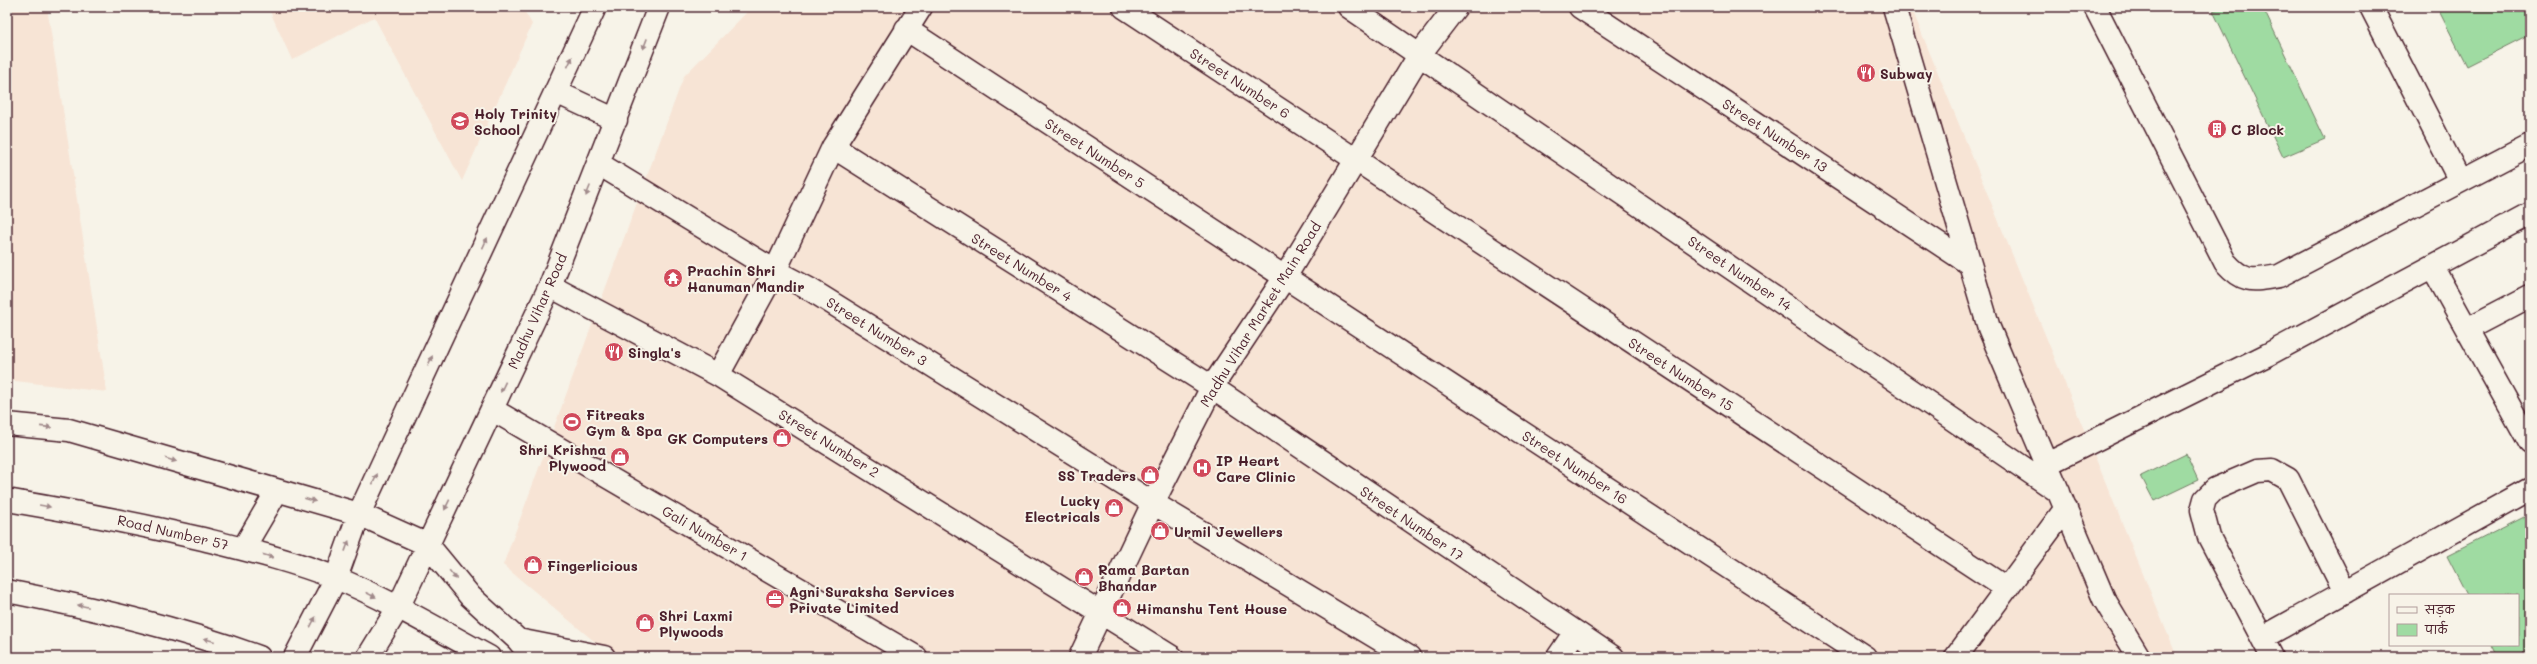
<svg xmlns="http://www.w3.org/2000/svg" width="2537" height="664" viewBox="0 0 2537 664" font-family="Mali,'Playpen Sans Deva',sans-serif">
<rect width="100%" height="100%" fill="#f7f3e8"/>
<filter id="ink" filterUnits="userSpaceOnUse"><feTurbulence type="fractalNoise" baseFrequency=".025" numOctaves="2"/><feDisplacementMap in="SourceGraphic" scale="8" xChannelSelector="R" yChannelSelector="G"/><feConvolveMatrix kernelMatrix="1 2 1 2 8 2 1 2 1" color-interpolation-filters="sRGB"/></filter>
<g filter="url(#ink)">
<!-- built -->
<path fill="#f7e4d5" d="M 7,7 L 47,7 L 107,392 L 7,380 Z
M 268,7 L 522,7 L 532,24 L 462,181 L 374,17 L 292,60 Z
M 752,7 L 1911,7 L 2177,657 L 613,657 L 503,565 L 684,76 Z"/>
<!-- green -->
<path fill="#9fdba2" stroke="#747d66" d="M 2221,7 L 2267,7 L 2264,10 L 2325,139 L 2283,157 L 2213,11 Z
M 2437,7 L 2527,7 L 2530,12 L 2530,34 L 2467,66 Z
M 2186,454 L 2198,480 L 2154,501 L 2141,476 Z
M 2530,514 L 2530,650 L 2515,657 L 2498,657 L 2492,645 L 2518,645 L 2518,595 L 2467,595 L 2447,556 Z"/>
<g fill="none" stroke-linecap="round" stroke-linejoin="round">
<!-- minor casing -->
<g stroke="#4a1f2b" stroke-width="25">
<path id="minor" d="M 1124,7 L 2006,588
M 1349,7 L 2059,492
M 1580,7 L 1970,264
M 1894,7 L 1989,328 L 2104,599 L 2139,657
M 2095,7 L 2225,262 C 2244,283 2251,281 2279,276 L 2530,145
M 2371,7 L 2460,181
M 906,29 L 1865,657
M 556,92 L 616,120
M 833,147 L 1212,387 L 1613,657
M 599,164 L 775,271 L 811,290 L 1153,503 L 1409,657
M 2433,268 L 2530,443
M 550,286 L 718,375 L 1172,657
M 2467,329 L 2530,296
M 718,375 L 775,271 L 833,147 L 921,7
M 493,410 L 916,657
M 7,424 L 69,430 L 359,514 L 428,545 L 470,596 L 518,640 L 532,657
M 2047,464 L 2267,355 L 2530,214
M 2262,638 L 2530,489
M 518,640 L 604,657
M 295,657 L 336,578 L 359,514 L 595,7
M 368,657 L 398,608 L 550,286 L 659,7
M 1080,657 L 1153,503 L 1212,387 L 1285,277 L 1420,54 L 1456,7
M 1558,657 L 1575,632
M 1956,657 L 2066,508
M 2272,657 L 2209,537 L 2202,510 L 2205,499 L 2215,489 L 2257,471 L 2272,470 L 2288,479 L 2345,592"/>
</g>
<!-- major casing -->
<g stroke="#4a1f2b" stroke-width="25">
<path id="major" d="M 7,500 C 73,511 138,524 203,539 C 247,550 293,561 336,578 C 389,600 439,630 489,657
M 243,549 L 277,491
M 7,591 C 92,608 177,627 259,657"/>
</g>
<!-- minor -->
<use href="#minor" stroke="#f7f3e8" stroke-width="22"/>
<!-- major -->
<use href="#major" stroke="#f7f3e8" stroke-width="22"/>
</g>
<!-- one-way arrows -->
<defs><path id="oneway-solid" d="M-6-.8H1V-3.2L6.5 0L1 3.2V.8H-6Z"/></defs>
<g fill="#a0898a">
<use href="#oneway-solid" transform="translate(645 44) rotate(111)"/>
<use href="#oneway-solid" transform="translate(570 62) rotate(-65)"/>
<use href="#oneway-solid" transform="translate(588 191) rotate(112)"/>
<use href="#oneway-solid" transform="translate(485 243) rotate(-65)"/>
<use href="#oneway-solid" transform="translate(430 361) rotate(-65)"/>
<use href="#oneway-solid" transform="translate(503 387) rotate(115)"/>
<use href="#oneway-solid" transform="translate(46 427) rotate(6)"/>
<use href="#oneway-solid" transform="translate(171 460) rotate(16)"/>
<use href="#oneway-solid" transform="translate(375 479) rotate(-65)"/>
<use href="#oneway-solid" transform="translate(310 500) rotate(16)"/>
<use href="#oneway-solid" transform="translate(447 505) rotate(116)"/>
<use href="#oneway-solid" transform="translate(45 506) rotate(10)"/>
<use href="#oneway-solid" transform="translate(347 546) rotate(-70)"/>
<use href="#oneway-solid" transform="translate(268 556) rotate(18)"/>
<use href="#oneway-solid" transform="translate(453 575) rotate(51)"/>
<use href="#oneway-solid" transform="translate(371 595) rotate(26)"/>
<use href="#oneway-solid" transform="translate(83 606) rotate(-168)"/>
<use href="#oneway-solid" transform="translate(313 622) rotate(-62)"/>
<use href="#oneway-solid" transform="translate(209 640) rotate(-165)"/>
</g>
</g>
<!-- icons -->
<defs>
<g id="restaurant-disc" transform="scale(1)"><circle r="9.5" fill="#d1495b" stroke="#f7f3e8"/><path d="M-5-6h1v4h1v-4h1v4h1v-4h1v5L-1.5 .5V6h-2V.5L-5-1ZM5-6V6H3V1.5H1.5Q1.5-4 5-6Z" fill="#fff"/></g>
<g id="school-disc" transform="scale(1)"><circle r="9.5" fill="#d1495b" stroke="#f7f3e8"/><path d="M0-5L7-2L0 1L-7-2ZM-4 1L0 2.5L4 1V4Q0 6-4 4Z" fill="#fff"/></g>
<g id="building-disc" transform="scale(1)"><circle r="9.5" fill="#d1495b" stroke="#f7f3e8"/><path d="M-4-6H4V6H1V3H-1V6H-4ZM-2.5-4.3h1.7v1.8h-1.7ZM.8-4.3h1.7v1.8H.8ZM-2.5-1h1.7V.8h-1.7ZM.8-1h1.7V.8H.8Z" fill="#fff"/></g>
<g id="temple-disc" transform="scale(1)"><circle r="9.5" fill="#d1495b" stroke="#f7f3e8"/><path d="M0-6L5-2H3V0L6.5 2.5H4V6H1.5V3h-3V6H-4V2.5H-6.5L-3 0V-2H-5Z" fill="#fff"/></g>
<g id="stadium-disc" transform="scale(1)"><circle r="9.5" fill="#d1495b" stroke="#f7f3e8"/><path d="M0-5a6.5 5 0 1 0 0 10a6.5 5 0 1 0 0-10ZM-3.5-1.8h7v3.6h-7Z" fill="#fff"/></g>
<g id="shop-disc" transform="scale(1)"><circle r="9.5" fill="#d1495b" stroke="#f7f3e8"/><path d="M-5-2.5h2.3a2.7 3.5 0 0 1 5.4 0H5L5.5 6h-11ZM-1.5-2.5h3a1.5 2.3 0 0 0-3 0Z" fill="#fff"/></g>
<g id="hospital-disc" transform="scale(1)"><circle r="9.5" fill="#d1495b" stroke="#f7f3e8"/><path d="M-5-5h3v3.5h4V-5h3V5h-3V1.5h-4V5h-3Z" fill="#fff"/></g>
<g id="office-disc" transform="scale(1)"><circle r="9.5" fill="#d1495b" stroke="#f7f3e8"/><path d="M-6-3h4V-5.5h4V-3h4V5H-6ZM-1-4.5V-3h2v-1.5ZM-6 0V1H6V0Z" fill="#fff"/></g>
</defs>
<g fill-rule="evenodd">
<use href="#restaurant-disc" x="1866" y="73"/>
<use href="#school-disc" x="460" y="121"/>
<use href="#building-disc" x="2217" y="129"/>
<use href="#temple-disc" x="673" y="278"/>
<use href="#restaurant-disc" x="614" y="352"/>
<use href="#stadium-disc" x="572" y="422"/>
<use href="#shop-disc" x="782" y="438"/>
<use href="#shop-disc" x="620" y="457"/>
<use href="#hospital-disc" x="1202" y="468"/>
<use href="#shop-disc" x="1150" y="475"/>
<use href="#shop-disc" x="1114" y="508"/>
<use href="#shop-disc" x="1160" y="531"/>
<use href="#shop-disc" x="533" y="565"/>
<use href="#shop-disc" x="1084" y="577"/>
<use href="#office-disc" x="775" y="599"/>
<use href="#shop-disc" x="1122" y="608"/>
<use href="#shop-disc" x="645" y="623"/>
</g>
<g text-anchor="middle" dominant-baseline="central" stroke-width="4" stroke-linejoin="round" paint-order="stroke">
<!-- poi labels -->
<g font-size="14" font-weight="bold" fill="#4a1f2b" stroke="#f7f3e8" text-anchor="start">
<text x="1880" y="73">Subway</text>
<text x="474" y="113">Holy Trinity<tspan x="474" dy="16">School</tspan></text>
<text x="2231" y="129">C Block</text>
<text x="687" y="270">Prachin Shri<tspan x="687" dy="16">Hanuman Mandir</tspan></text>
<text x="628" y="352">Singla's</text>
<text x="586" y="414">Fitreaks<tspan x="586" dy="16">Gym &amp; Spa</tspan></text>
<text x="768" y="438" text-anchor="end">GK Computers</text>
<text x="606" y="449" text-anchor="end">Shri Krishna<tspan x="606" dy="16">Plywood</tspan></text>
<text x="1216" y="460">IP Heart<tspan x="1216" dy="16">Care Clinic</tspan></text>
<text x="1136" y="475" text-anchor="end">SS Traders</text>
<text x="1100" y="500" text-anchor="end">Lucky<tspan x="1100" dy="16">Electricals</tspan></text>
<text x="1174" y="531">Urmil Jewellers</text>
<text x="547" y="565">Fingerlicious</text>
<text x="1098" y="569">Rama Bartan<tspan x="1098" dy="16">Bhandar</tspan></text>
<text x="789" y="591">Agni Suraksha Services<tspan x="789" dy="16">Private Limited</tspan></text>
<text x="1136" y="608">Himanshu Tent House</text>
<text x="659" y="615">Shri Laxmi<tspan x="659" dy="16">Plywoods</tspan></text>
</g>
<!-- street labels -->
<g font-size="14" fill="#4a1f2b" stroke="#f7f3e8">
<text transform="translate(1240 83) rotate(33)">Street Number 6</text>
<text transform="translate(1775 135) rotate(33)">Street Number 13</text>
<text transform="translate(1095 153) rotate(33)">Street Number 5</text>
<text transform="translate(1022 267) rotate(32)">Street Number 4</text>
<text transform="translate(1740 273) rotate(34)">Street Number 14</text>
<text transform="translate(537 311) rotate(-66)">Madhu Vihar Road</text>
<text transform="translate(1260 314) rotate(-58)">Madhu Vihar Market Main Road</text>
<text transform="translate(877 331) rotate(32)">Street Number 3</text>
<text transform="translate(1681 374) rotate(33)">Street Number 15</text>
<text transform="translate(829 443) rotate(32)">Street Number 2</text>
<text transform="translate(1575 467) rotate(33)">Street Number 16</text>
<text transform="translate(1412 523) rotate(34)">Street Number 17</text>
<text transform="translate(173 532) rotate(13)">Road Number 57</text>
<text transform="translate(705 533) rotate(30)">Gali Number 1</text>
</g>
</g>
<!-- margin -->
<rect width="2537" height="664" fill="none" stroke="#f7f3e8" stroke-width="24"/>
<rect x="12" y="12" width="2513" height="640" fill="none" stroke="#4a1f2b" stroke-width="1.5" filter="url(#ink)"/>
<!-- legend -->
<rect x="2389" y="594" width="130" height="52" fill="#f7f3e8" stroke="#b29e9c"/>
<rect x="2397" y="607" width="20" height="6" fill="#f7f3e8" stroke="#b29e9c"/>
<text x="2425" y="614" font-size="12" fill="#4a1f2b">सड़क</text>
<rect x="2397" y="624" width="20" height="12" fill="#9fdba2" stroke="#b29e9c"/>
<text x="2425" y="634" font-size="12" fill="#4a1f2b">पार्क</text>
</svg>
